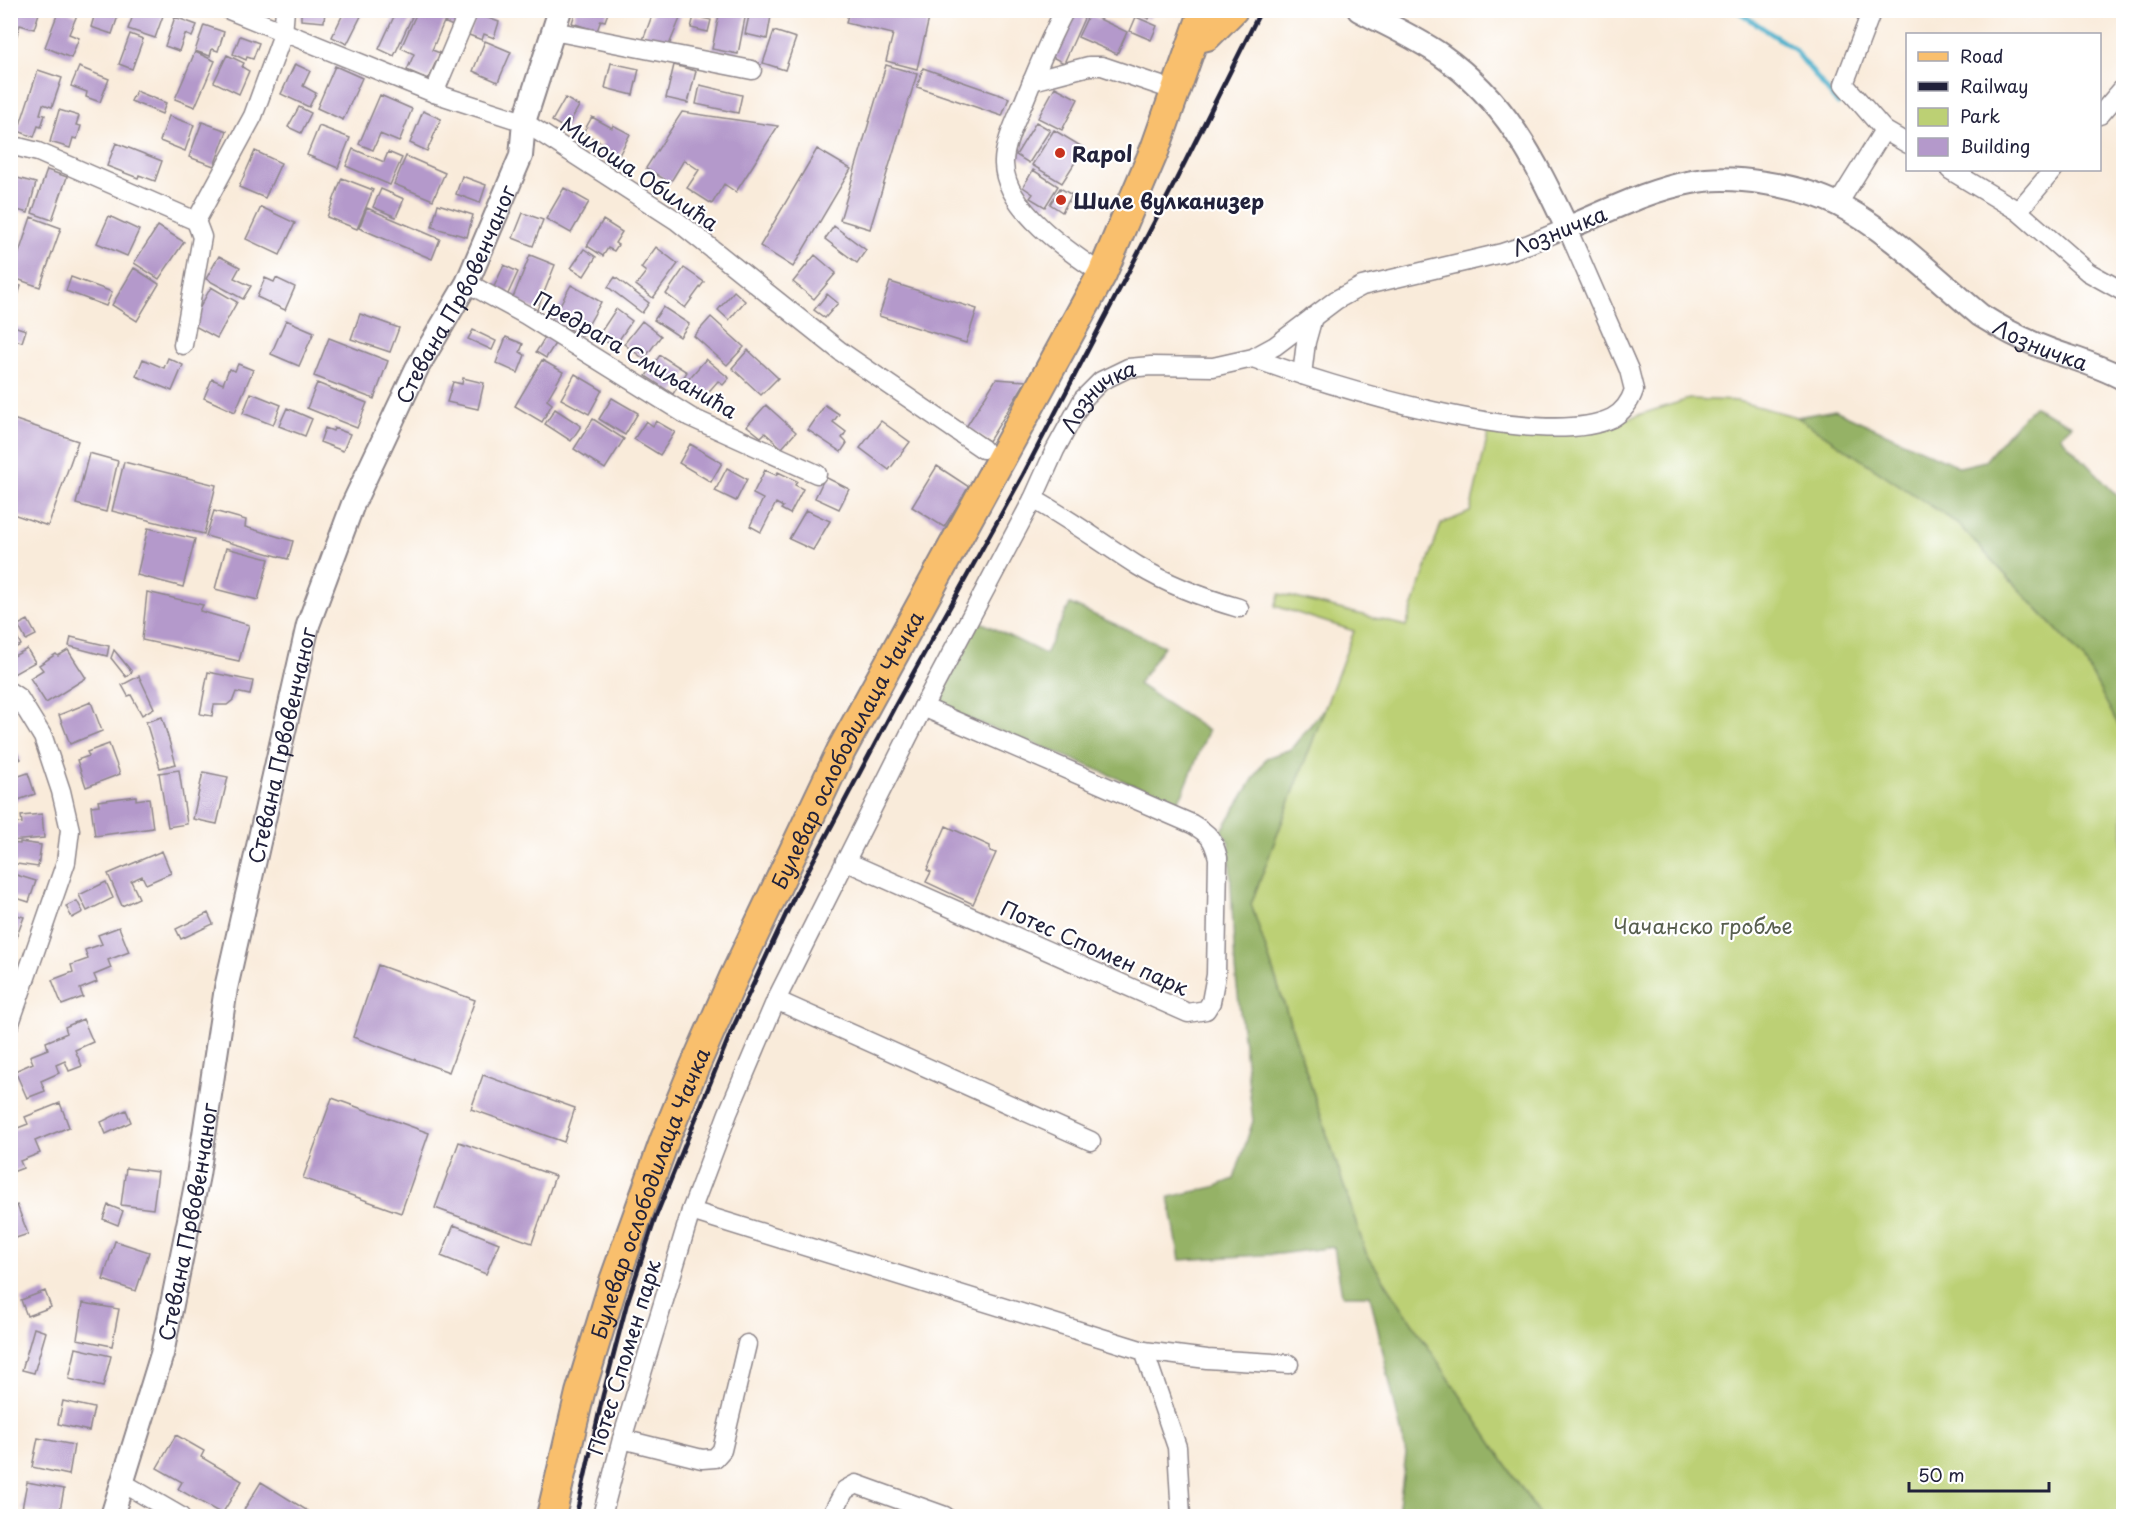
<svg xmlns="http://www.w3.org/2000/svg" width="2134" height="1527" viewBox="0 0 2134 1527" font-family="'Playpen Sans',sans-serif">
<rect width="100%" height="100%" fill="#fff"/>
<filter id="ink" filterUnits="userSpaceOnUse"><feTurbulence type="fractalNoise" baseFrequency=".0167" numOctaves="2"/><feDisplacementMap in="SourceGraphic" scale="12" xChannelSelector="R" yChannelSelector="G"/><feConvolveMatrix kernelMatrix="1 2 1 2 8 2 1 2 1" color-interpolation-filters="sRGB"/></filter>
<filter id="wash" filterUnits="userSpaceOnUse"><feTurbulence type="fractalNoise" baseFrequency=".008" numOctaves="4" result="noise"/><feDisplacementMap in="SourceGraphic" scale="24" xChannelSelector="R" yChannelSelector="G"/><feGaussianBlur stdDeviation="1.35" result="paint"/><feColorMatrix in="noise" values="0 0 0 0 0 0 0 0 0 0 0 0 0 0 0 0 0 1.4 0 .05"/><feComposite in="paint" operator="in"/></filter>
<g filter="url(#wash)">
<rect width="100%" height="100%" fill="#f9ebda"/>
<!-- green -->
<path fill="#bcd074" stroke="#6f7958" stroke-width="1.5" d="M 1689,399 L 1737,401 L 1797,417 L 1958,524 L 2083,658 L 2123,734 L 2123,1516 L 1540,1516 L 1366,1253 L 1251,904 L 1354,631 L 1275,606 L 1280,594 L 1406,626 L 1441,524 L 1470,512 L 1490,426 L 1600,427 Z"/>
<!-- forest -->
<path fill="#95b266" stroke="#5c6a50" stroke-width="1.5" d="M 2034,407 L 2072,425 L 2060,436 L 2123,502 L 2123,734 L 2083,658 L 1958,524 L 1797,417 L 1835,410 L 1960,467 L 1985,461 L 2016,424 Z
M 1070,604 L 1164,646 L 1138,684 L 1208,731 L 1183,793 L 1176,803 L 1053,751 L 936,707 L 979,621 L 1045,654 Z
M 1326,706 L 1251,904 L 1366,1253 L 1540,1516 L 1411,1516 L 1398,1512 L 1406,1454 L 1370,1295 L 1342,1295 L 1334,1247 L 1279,1254 L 1180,1260 L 1169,1197 L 1214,1187 L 1234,1179 L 1253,1121 L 1235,969 L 1229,843 L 1222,830 L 1266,758 L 1291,749 Z"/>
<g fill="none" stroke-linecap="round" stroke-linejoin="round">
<!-- stream -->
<path stroke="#4db1cc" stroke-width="5" d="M 1736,10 L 1794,49 L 1838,104"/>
</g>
<g id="blocks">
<!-- building -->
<path fill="#b499cb" d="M 10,10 L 40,10 L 34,29 L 20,25 L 15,41 L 10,40 Z
M 59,10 L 77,15 L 69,34 L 79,38 L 71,58 L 45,47 Z
M 96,10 L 120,10 L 112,34 L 91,27 Z
M 135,10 L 165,10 L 155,38 L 128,29 Z
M 301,10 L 325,10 L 324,22 L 301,20 Z
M 345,10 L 364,10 L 347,44 L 332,37 Z
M 397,10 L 415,10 L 394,56 L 379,49 Z
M 418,10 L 465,10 L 457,28 L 444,22 L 432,50 L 440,53 L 428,79 L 407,70 L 414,54 L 401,48 Z
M 576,10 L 609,10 L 605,21 L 601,20 L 597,31 L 572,23 Z
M 654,10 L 667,10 L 681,16 L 667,50 L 643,40 Z
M 720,10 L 746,13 L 738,54 L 712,49 Z
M 849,10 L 931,10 L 917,69 L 886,61 L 893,34 L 846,23 Z
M 1073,10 L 1086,14 L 1064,63 L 1052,57 Z
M 1128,10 L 1153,10 L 1149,19 Z
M 750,11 L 771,16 L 767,39 L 745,34 Z
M 477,14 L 499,22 L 494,38 L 484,34 L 482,40 L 469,35 Z
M 1089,14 L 1127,32 L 1117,54 L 1078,37 Z
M 694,16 L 711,20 L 708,32 L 691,28 Z
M 175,17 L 197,25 L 192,37 L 185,34 L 179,51 L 165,46 Z
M 1136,17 L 1157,26 L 1151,40 L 1130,31 Z
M 204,25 L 224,32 L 218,51 L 212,49 L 210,56 L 195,51 Z
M 774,31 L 796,38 L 785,70 L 763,63 Z
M 130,34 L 143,39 L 132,69 L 119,64 Z
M 240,36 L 259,43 L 253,59 L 247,57 L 246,60 L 233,54 Z
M 485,41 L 511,52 L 498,82 L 473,71 Z
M 195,52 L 215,61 L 195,107 L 175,99 Z
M 227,55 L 244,63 L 242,67 L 249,71 L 239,94 L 214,82 Z
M 611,63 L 639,69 L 633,95 L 605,88 Z
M 295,64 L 310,71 L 303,86 L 316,93 L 309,107 L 281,94 Z
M 674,65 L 696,71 L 688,103 L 666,98 Z
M 886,65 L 917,74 L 870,229 L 840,220 Z
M 335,66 L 362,78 L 343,120 L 317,108 Z
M 79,67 L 109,79 L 100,102 L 86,97 L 87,92 L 71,86 Z
M 923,68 L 1009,98 L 1002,116 L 917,87 Z
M 38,70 L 62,78 L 52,107 L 43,104 L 40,114 L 45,115 L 41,127 L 38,126 L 34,137 L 18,131 Z
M 700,85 L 742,95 L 738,113 L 696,104 Z
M 1055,87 L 1078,99 L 1062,130 L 1038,118 Z
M 136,91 L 166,103 L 162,114 L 131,101 Z
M 380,95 L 412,109 L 399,142 L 380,134 L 373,150 L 359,144 Z
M 565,98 L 579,106 L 566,129 L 552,121 Z
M 299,107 L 311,113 L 301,133 L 288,127 Z
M 59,110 L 79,116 L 76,125 L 81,126 L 77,139 L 73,138 L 70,148 L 50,142 Z
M 423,111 L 441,119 L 427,151 L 410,143 Z
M 682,112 L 778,126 L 736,192 L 724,184 L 712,204 L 687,188 L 699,170 L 684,160 L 670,183 L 646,168 Z
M 169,116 L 194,125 L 185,151 L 160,141 Z
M 592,117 L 612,128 L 613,125 L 630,134 L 618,157 L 600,148 L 603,143 L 583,133 Z
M 202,122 L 227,131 L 214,166 L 189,157 Z
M 1036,122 L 1050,130 L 1029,163 L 1016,155 Z
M 319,126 L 350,138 L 338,168 L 307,155 Z
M 1054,130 L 1084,148 L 1062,183 L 1032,165 Z
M 116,143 L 162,161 L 155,181 L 139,175 L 138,178 L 107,166 Z
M 353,149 L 384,162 L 388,152 L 402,158 L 390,185 L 346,166 Z
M 817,149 L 851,169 L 793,267 L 760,246 Z
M 255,151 L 281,163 L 265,198 L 239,187 Z
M 406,156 L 445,173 L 433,200 L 394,184 Z
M 47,170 L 67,177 L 52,220 L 32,213 Z
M 1033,170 L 1058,186 L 1045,207 L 1030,198 L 1033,194 L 1023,187 Z
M 10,176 L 36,183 L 28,213 L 10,208 Z
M 462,176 L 486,185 L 480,203 L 456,194 Z
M 342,178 L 373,190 L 357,229 L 327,217 Z
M 564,188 L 589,202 L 571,233 L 546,219 Z
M 1060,188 L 1072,195 L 1062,212 L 1050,204 Z
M 381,189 L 404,199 L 396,217 L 373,207 Z
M 438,204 L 473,215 L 467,237 L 432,227 Z
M 261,207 L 295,223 L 280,255 L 246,239 Z
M 367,208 L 440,239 L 432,259 L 359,228 Z
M 523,213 L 543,220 L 533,246 L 513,238 Z
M 109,216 L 139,230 L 127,256 L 97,243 Z
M 31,217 L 61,228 L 40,287 L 11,277 Z
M 603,220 L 622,232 L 615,243 L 618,245 L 614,251 L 608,248 L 603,256 L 587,246 Z
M 158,226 L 184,242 L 159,279 L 134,263 Z
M 834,226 L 866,250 L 857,263 L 825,239 Z
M 656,247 L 678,264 L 653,298 L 636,285 L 646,272 L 641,268 Z
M 584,249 L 596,257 L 584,276 L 571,268 Z
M 530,255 L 555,265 L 537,310 L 512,300 Z
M 815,255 L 836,273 L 814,299 L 793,282 Z
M 219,256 L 240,267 L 234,278 L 251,286 L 243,299 L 206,279 Z
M 504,265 L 518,272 L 507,296 L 493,289 Z
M 134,268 L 159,284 L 137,321 L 112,305 Z
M 684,268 L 704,282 L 685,308 L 666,294 Z
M 71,277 L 112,292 L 106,306 L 66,291 Z
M 615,277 L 649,303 L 642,313 L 608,287 Z
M 265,278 L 274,282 L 276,278 L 295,287 L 285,310 L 257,297 Z
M 890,282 L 977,309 L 966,343 L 879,316 Z
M 10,283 L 21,286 L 11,316 L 10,316 Z
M 571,285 L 601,302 L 582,336 L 552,319 Z
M 211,287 L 237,302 L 217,338 L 191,324 Z
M 734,291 L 745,301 L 729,320 L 718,310 Z
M 827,294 L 838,303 L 825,318 L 814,310 Z
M 663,307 L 689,324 L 680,337 L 654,320 Z
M 616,309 L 632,321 L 614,347 L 598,336 Z
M 360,314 L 399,328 L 390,352 L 351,339 Z
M 711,317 L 744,347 L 727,365 L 694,336 Z
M 286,320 L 314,332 L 299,366 L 271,354 Z
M 642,321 L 661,336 L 644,359 L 624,344 Z
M 10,325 L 26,330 L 22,342 L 10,339 Z
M 473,330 L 496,341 L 492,350 L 468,339 Z
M 546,336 L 556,342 L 546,358 L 536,352 Z
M 506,337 L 523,344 L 520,352 L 525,355 L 518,373 L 496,363 Z
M 329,338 L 388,361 L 374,399 L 314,376 Z
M 748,350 L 778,378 L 761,395 L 732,368 Z
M 660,355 L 687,372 L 673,394 L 646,376 Z
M 168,358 L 183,365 L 172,391 L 136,376 L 143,359 L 164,368 Z
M 706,359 L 729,378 L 723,385 L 718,381 L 704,397 L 686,382 Z
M 542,360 L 563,372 L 547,400 L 552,404 L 542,422 L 515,406 Z
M 238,364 L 253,370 L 235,412 L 204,398 L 212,379 L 223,384 L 229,369 L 235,371 Z
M 575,374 L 602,390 L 589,414 L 561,399 Z
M 463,378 L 484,383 L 478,409 L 447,402 L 453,382 L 462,384 Z
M 996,379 L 1026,381 L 989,441 L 966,427 Z
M 317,383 L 367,403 L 357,428 L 307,408 Z
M 251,393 L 281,405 L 273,425 L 243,413 Z
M 612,398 L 638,413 L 625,435 L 599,419 Z
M 766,405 L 796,432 L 782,448 L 765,433 L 761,437 L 747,426 Z
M 825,405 L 839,414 L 833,422 L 846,432 L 842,438 L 847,443 L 841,452 L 808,430 Z
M 287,408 L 312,419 L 305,436 L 279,426 Z
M 555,409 L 581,426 L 571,441 L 545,424 Z
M 10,418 L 78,441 L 48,526 L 10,513 Z
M 593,419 L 624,439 L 605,469 L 574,449 Z
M 646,421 L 653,426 L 656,421 L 675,432 L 660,455 L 634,439 Z
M 881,421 L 910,442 L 889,470 L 860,448 Z
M 325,428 L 333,431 L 334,428 L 350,434 L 343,451 L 320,442 Z
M 690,444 L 722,463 L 711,482 L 679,463 Z
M 89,453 L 118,461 L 106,512 L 76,504 Z
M 124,462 L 216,485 L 204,534 L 112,511 Z
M 937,466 L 969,487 L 944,527 L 912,507 Z
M 727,468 L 747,479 L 736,501 L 715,491 Z
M 765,470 L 776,475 L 778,472 L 797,481 L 795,485 L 803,489 L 790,514 L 781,509 L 783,507 L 776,503 L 761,532 L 750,526 L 763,499 L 753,494 Z
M 825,477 L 849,489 L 839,509 L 815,498 Z
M 806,510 L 830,521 L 813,550 L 789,539 Z
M 214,511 L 246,520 L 245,527 L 293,541 L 288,559 L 206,536 Z
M 148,528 L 195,539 L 183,587 L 137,575 Z
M 226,548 L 269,559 L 258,600 L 215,589 Z
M 147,592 L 203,605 L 200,611 L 249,625 L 239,661 L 142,640 Z
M 28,620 L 36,635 L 26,640 L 18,625 Z
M 10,623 L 21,645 L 10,650 Z
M 71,637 L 109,646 L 107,656 L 69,646 Z
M 27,649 L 35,662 L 10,676 L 10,658 Z
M 68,650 L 86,678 L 46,703 L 30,678 L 43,670 L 39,665 L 56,654 L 58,656 Z
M 114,650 L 132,672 L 126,677 L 111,658 Z
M 208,672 L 253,681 L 250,695 L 236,692 L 233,700 L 227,705 L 214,705 L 212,716 L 200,714 Z
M 139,676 L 154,708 L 142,715 L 131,695 L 128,696 L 122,685 Z
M 91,702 L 102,731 L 70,744 L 59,715 Z
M 162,717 L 176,764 L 160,768 L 146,722 Z
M 10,743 L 21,759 L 10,766 Z
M 109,744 L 120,774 L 86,787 L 77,760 L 89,756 L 87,752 Z
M 179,770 L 187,824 L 168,827 L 159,773 Z
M 203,772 L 228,777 L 217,824 L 193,819 Z
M 28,773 L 35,794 L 10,803 L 10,779 Z
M 136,796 L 136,800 L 149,798 L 153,828 L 95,836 L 91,806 L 99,805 L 98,801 Z
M 42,814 L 44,838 L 10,841 L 11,824 L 22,823 L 21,816 Z
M 946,826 L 990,846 L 990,851 L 996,853 L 973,904 L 926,882 L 931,872 L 927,870 Z
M 20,842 L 41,845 L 38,867 L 10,863 L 10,843 L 20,844 Z
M 162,851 L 171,873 L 146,884 L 142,876 L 131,881 L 139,898 L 122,906 L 108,874 Z
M 10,873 L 36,881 L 29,902 L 10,896 Z
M 106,882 L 113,898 L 87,911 L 79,895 Z
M 77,901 L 83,912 L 72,918 L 66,906 Z
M 10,913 L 24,917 L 15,941 L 10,939 Z
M 208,913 L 213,924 L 181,939 L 176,929 Z
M 119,927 L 129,952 L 108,960 L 111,968 L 94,975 L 97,982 L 80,989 L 83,997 L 62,1005 L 52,980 L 73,972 L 71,965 L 88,959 L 85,950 L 102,944 L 98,935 Z
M 378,965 L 475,1000 L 449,1072 L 353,1037 Z
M 83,1019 L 93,1042 L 75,1050 L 82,1066 L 69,1071 L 65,1061 L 56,1065 L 59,1073 L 41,1081 L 45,1091 L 27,1098 L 15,1071 L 33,1063 L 30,1056 L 48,1049 L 46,1042 L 67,1033 L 65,1027 Z
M 483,1075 L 575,1108 L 564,1142 L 471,1109 Z
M 332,1098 L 429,1133 L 401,1213 L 303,1178 Z
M 60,1103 L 69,1127 L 35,1141 L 40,1153 L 20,1161 L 23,1168 L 10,1173 L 10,1131 L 28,1124 L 25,1117 Z
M 126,1110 L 131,1122 L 106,1134 L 101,1122 Z
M 459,1142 L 555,1176 L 532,1243 L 435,1208 Z
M 126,1168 L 158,1172 L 153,1209 L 121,1205 Z
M 17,1205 L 28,1234 L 10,1240 L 10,1208 Z
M 108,1205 L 123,1211 L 118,1225 L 103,1219 Z
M 454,1225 L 499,1243 L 486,1274 L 441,1256 Z
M 115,1241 L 149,1252 L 136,1291 L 103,1280 Z
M 45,1291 L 51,1307 L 27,1316 L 21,1300 Z
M 83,1303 L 119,1309 L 112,1346 L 77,1339 Z
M 34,1328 L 46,1332 L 34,1373 L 22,1370 Z
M 76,1348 L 111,1356 L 103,1387 L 69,1379 Z
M 63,1401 L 94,1408 L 89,1431 L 58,1424 Z
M 176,1435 L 204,1451 L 201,1457 L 242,1481 L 222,1514 L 178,1489 L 182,1482 L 157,1468 Z
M 38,1438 L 74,1445 L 69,1475 L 32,1467 Z
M 27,1482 L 64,1489 L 59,1516 L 22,1509 Z
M 261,1482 L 316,1516 L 240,1516 Z"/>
</g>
</g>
<g filter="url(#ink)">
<use href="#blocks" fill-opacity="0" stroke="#8e868a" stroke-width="1.5"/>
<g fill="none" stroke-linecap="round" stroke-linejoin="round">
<!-- minor casing -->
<g stroke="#8e868a" stroke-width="21">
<g id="minor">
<path d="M 229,10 L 434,93 L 524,122 L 677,221 L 840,351 L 983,449"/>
<path d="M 1065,10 C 1049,39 1037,69 1025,99 C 1018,116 1003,146 1004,164 C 1005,209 1069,252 1102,274"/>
<path d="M 1872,10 L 1844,84 L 1884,130 L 1908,144"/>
<path d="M 553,31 L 752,70"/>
<path d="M 1032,81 L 1089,66 L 1102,66 L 1176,91"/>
<path d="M 434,93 L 469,10"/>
<path d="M 2100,115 L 2124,87"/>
<path d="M 10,145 L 38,152 L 196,221 L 202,237 L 183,345"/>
<path d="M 1950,170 L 2018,211 L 2088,272 L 2124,292"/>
<path d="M 1838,204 L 1884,130"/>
<path d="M 2018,211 L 2053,170"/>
<path d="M 196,221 L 253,116 L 283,34 L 285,10"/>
<path d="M 467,283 L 526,315 L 690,417 L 817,474"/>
<path d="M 1302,375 L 1306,342 L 1313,317"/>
<path d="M 1033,499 C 1070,519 1103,544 1138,566 C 1169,585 1204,598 1239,608"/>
<path d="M 10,692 L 19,698 L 43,737 L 61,791 L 70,830 L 66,862 L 10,1023"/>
<path d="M 845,861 L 1188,1013 L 1206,1010 L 1211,1002 L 1216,975 L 1218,858 C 1213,838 1209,834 1192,824 L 923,707"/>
<path d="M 776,1000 L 1091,1141"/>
<path d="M 691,1211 L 1144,1351 L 1177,1447 L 1181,1516"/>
<path d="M 1144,1351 L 1207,1359 L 1289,1364"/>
<path d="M 622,1439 L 702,1459 L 715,1458 L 722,1450 L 747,1344"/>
<path d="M 123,1483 L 180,1516"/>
<path id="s1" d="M 602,1516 L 622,1439 L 691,1211 L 728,1113 L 776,1000 L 923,707 L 1033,499 L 1055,450 L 1083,399 L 1101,381 L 1128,368 L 1151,366 L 1213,367 L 1253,358 L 1275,346 L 1336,300 L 1362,286 L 1502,253 L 1529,244 L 1567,228 L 1629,370 L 1634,390 C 1630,402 1623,412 1612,418 C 1540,452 1328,386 1253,358"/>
<path d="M 831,1516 L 845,1490 L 856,1484 L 945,1516"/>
</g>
</g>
<!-- tertiary casing -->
<g stroke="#8e868a" stroke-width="26">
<g id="tertiary">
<path id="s2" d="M 1359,10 C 1387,25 1415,37 1441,55 C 1506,101 1534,158 1567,228 C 1608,211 1648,190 1692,182 C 1716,177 1741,179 1765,183 C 1790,187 1816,193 1839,205 C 1887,229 1938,280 1980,315 C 2002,329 2026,341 2050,350 C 2075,359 2101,366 2124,379"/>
<path id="s3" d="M 112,1516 L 162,1354 L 198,1175 L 226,988 L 308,625 L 353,504 L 417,368 L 467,283 L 521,156 L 524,122 L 560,10"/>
</g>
</g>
<!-- primary casing -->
<g stroke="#8e868a" stroke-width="32">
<g id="primary">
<path d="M 1195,39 L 1207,36 L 1233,10"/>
<path id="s4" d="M 551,1516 L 580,1393 L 614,1281 L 665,1139 L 694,1068 L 734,977 L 841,751 L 1102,274 L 1155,149 L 1204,10"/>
</g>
</g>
<!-- minor -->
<use href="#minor" stroke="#fff" stroke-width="18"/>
<!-- tertiary -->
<use href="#tertiary" stroke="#fff" stroke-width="22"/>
<!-- primary -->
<use href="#primary" stroke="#f9bf6d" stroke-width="28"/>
<!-- rail -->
<path stroke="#22223b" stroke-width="4.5" d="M 576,1516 L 603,1395 L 627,1303 L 656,1216 L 731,1032 L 794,897 L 895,706 L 1023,475 L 1173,186 L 1261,10"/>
</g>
</g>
<!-- markers -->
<g fill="#c8321e" stroke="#fff" stroke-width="2">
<circle cx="1060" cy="153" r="6"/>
<circle cx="1061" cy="200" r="6"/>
</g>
<g text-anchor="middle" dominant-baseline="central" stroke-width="4.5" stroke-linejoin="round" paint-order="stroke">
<!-- poi labels -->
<g font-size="21" font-weight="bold" fill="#22223b" stroke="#fff" text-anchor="start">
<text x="1072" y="153">Rapol</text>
<text x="1073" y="200">Шиле вулканизер</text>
</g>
<!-- street labels -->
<g font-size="21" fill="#22223b" stroke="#fff">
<text transform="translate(640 173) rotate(34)">Милоша Обилића</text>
<text transform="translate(1559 230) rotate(-22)">Лозничка</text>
<text stroke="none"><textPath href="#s3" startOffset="1276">Стевана Првовенчаног</textPath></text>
<text stroke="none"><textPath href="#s2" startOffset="842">Лозничка</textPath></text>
<text transform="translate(636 354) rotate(30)">Предрага Смиљанића</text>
<text stroke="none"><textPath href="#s1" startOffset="1234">Лозничка</textPath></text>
<text stroke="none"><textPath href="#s3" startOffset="790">Стевана Првовенчаног</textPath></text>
<text stroke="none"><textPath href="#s4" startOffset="824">Булевар ослободилаца Чачка</textPath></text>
<text transform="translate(1095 947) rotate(24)">Потес Спомен парк</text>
<text stroke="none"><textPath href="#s4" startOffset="338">Булевар ослободилаца Чачка</textPath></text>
<text stroke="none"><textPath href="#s3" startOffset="304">Стевана Првовенчаног</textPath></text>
<text transform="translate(623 1357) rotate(-73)">Потес Спомен парк</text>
</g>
<!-- park labels -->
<g font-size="21" fill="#585f4f" stroke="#fff">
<text x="1703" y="925">Чачанско гробље</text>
</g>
</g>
<!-- margin -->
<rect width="2134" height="1527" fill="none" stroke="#fff" stroke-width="36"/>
<!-- legend -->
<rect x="1906" y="33" width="195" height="138" fill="#ffffff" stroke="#a7a7b1" stroke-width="1.5"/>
<rect x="1918" y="52" width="30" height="9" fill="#f9bf6d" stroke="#a7a7b1" stroke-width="1.5"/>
<text x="1960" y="63" font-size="18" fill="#22223b">Road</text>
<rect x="1918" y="82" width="30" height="9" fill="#22223b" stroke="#a7a7b1" stroke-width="1.5"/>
<text x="1960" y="93" font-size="18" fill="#22223b">Railway</text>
<rect x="1918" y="108" width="30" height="18" fill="#bcd074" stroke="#a7a7b1" stroke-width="1.5"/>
<text x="1960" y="123" font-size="18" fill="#22223b">Park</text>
<rect x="1918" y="138" width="30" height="18" fill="#b499cb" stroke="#a7a7b1" stroke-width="1.5"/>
<text x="1960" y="153" font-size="18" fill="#22223b">Building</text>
<!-- scale -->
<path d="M1909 1482v9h140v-9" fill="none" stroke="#22223b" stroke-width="3"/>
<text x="1918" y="1482" font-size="18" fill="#22223b" stroke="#ffffff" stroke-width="4.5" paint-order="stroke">50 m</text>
</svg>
